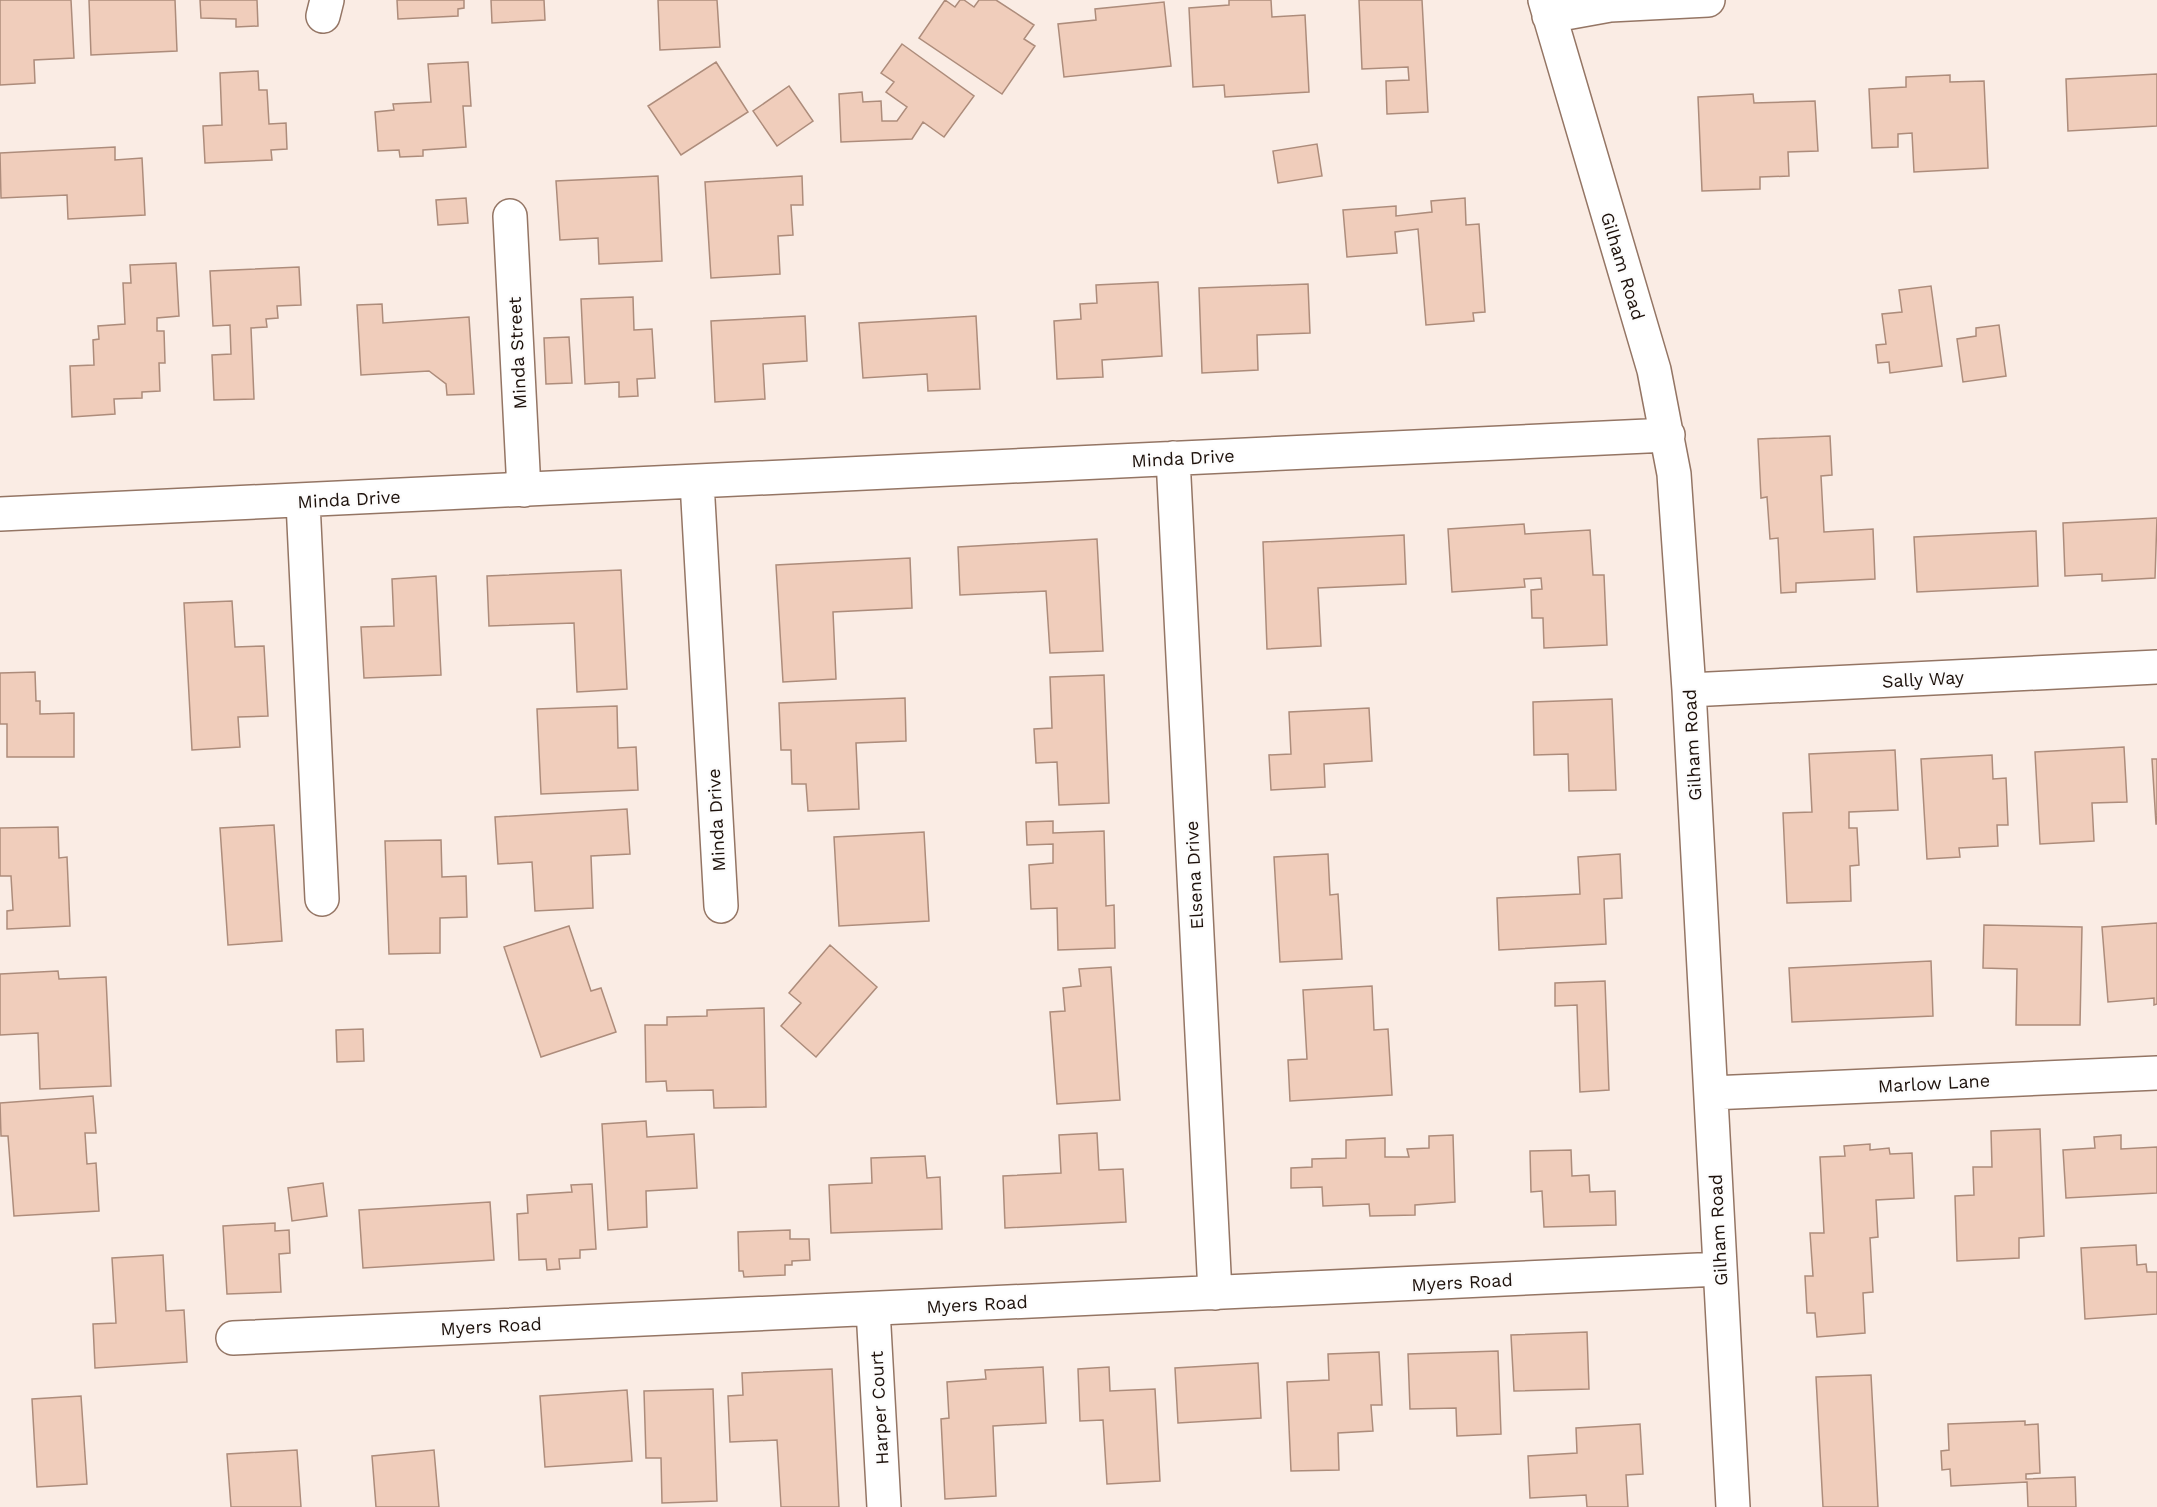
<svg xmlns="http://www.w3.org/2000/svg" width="2157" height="1507" viewBox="0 0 2157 1507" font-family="'Work Sans',sans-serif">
<rect width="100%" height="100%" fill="#faece4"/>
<!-- building -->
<path fill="#f0cdbb" stroke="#ad8c7b" stroke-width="1.5" d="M 0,0 L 71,0 L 74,58 L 34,60 L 35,83 L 0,85 Z
M 89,0 L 175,0 L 177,51 L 91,55 Z
M 200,0 L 257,0 L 258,26 L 236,27 L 236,19 L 201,18 Z
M 397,0 L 464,0 L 464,8 L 458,9 L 458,16 L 398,19 Z
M 491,0 L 544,0 L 545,20 L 492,23 Z
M 658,0 L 717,0 L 720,47 L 660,50 Z
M 945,0 L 955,7 L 960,0 L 964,0 L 974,7 L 979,0 L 996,0 L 1034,25 L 1024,39 L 1035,46 L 1002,94 L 919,38 Z
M 1229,0 L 1271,0 L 1272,17 L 1305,15 L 1309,92 L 1225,97 L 1224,85 L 1193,87 L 1189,8 L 1229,5 Z
M 1359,0 L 1422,0 L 1428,112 L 1387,114 L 1386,81 L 1409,80 L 1408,67 L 1362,69 Z
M 1164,2 L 1171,66 L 1064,77 L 1058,24 L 1096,20 L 1095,9 Z
M 902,44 L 974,96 L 944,137 L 923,122 L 912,139 L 841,142 L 839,94 L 862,92 L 863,102 L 881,101 L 882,121 L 897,121 L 907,107 L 886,92 L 894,82 L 881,73 Z
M 468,62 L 471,106 L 463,106 L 466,147 L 423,150 L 423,156 L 400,157 L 399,150 L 378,151 L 375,112 L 394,110 L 393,104 L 431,102 L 428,64 Z
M 716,62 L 748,112 L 681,155 L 648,106 Z
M 258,71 L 259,90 L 267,90 L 269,124 L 286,123 L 287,149 L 271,150 L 272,160 L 205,163 L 203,126 L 222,125 L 220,73 Z
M 2157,74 L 2157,126 L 2068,131 L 2066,79 Z
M 1950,75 L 1950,82 L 1984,81 L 1988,168 L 1914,172 L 1912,133 L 1898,134 L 1898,147 L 1872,148 L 1869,89 L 1906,87 L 1906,77 Z
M 789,86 L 813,121 L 777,146 L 753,111 Z
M 1753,94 L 1754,103 L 1815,101 L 1818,151 L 1788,152 L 1789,176 L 1760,177 L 1760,189 L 1702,191 L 1698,97 Z
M 1317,144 L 1322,176 L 1278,183 L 1273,151 Z
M 115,147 L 115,160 L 142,158 L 145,215 L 68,219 L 67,195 L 1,198 L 0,153 Z
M 658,176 L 662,261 L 599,264 L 598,238 L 560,240 L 556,181 Z
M 802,176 L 803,205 L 791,205 L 793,235 L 778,236 L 780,274 L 711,278 L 705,182 Z
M 466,198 L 468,223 L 438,225 L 436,200 Z
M 1465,198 L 1466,225 L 1479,224 L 1485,312 L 1473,313 L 1474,321 L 1426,325 L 1418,229 L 1395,232 L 1397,253 L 1347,257 L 1343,210 L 1396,206 L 1396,216 L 1432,212 L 1431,201 Z
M 176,263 L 179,316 L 157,318 L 157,331 L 164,331 L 165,363 L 159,363 L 160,391 L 142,392 L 142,398 L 114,399 L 115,414 L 72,417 L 70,366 L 94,365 L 93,340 L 99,339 L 98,326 L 125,324 L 123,283 L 131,283 L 130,265 Z
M 299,267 L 301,305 L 277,306 L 278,318 L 266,319 L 267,327 L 251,328 L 254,399 L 214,400 L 212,355 L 231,354 L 230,325 L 213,326 L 210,271 Z
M 1158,282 L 1162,356 L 1102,360 L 1103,377 L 1057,379 L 1054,321 L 1081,319 L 1080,304 L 1097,303 L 1096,285 Z
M 1308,284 L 1310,333 L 1257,335 L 1258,370 L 1202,373 L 1199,288 Z
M 1931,286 L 1942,366 L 1890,373 L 1889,362 L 1878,363 L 1876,345 L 1886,344 L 1882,314 L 1902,312 L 1899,290 Z
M 633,297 L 634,330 L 652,329 L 655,378 L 637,379 L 638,396 L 619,397 L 619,382 L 585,384 L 581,299 Z
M 382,304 L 383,323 L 469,317 L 474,394 L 447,395 L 446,384 L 429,371 L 361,375 L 357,305 Z
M 805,316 L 807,361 L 763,364 L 765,399 L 715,402 L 711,321 Z
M 976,316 L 980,389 L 928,391 L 927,374 L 863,378 L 859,323 Z
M 1999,325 L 2006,376 L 1963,382 L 1957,339 L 1976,336 L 1976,328 Z
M 569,337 L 572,383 L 546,384 L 544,338 Z
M 1830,436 L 1832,475 L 1821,476 L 1824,532 L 1873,529 L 1875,579 L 1796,583 L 1796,592 L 1781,593 L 1778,538 L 1770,539 L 1767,497 L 1761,498 L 1758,439 Z
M 2157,518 L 2155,578 L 2102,581 L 2102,574 L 2065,576 L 2063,523 Z
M 1524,524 L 1525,534 L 1590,530 L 1593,575 L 1604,575 L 1607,645 L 1544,648 L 1543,618 L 1532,618 L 1531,590 L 1542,589 L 1541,578 L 1524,579 L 1525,587 L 1452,592 L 1448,529 Z
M 2036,531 L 2038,586 L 1917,592 L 1914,537 Z
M 1404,535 L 1406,584 L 1318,588 L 1321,646 L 1267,649 L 1263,542 Z
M 1097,539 L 1103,651 L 1050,653 L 1046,591 L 960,595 L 958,547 Z
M 910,558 L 912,608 L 833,612 L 836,679 L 783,682 L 776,565 Z
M 621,570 L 627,689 L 577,692 L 574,623 L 489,626 L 487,576 Z
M 436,576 L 441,675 L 364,678 L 361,627 L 394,626 L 392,579 Z
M 232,601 L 235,647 L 264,646 L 268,716 L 238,717 L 240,747 L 192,750 L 184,603 Z
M 35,672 L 36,701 L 40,701 L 40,714 L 74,713 L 74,757 L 7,757 L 7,724 L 0,724 L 0,673 Z
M 1104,675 L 1109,803 L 1059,805 L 1057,762 L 1036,763 L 1034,729 L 1052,728 L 1050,677 Z
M 905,698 L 906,741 L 856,743 L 859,809 L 808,811 L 806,784 L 792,784 L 791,750 L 781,750 L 779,703 Z
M 1612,699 L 1616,790 L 1569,791 L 1568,754 L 1534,755 L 1533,702 Z
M 617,706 L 618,748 L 636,747 L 638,790 L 541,794 L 537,709 Z
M 1369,708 L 1372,761 L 1324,764 L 1325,787 L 1271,790 L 1269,755 L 1291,754 L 1289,712 Z
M 2124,747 L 2127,802 L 2092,803 L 2094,841 L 2040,844 L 2035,752 Z
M 1895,750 L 1898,810 L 1849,812 L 1849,828 L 1857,828 L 1859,865 L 1850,866 L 1851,901 L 1787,903 L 1783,813 L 1812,812 L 1809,754 Z
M 1992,755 L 1993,779 L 2006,778 L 2008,825 L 1997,825 L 1998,846 L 1959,848 L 1960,857 L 1927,859 L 1921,759 Z
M 2152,759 L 2157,759 L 2157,824 L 2156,824 Z
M 627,809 L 630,854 L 591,856 L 593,908 L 535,911 L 532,862 L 498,864 L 495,817 Z
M 1053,821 L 1053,833 L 1104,831 L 1106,906 L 1114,905 L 1115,948 L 1058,950 L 1057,908 L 1031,909 L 1029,865 L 1053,863 L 1053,844 L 1027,845 L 1026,822 Z
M 274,825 L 282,941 L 228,945 L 220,828 Z
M 58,827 L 59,858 L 67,857 L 70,926 L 7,929 L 7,911 L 13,910 L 11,876 L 0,876 L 0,828 Z
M 924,832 L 929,921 L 839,926 L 834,837 Z
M 441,840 L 442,877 L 466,876 L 467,917 L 440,918 L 440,953 L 389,954 L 385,841 Z
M 1328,854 L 1330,895 L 1338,894 L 1342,959 L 1280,962 L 1274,857 Z
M 1620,854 L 1622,898 L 1604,899 L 1606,944 L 1499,950 L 1497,898 L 1580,894 L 1578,857 Z
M 2157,923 L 2157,1004 L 2154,1005 L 2154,998 L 2108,1002 L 2102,927 Z
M 1984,925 L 2082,927 L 2080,1025 L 2016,1025 L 2017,969 L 1983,968 Z
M 569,926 L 591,991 L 601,988 L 616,1032 L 541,1057 L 504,947 Z
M 830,945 L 877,987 L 816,1057 L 781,1026 L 801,1003 L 789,993 Z
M 1931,961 L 1933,1016 L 1792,1022 L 1789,968 Z
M 1111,967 L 1120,1100 L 1057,1104 L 1050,1012 L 1065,1011 L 1063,988 L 1081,986 L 1079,969 Z
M 58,971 L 59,979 L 106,977 L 111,1086 L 40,1089 L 38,1033 L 0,1035 L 0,974 Z
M 1605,981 L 1609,1090 L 1580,1092 L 1577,1005 L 1555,1006 L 1555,983 Z
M 1372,986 L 1374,1030 L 1388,1029 L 1392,1095 L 1290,1101 L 1288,1060 L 1307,1059 L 1303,990 Z
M 764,1008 L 766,1107 L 714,1108 L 713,1090 L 667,1091 L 666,1081 L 646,1082 L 645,1025 L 667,1025 L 667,1017 L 707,1016 L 707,1010 Z
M 363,1029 L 364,1061 L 337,1062 L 336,1030 Z
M 93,1096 L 96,1133 L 85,1133 L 87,1164 L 96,1163 L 99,1211 L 14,1216 L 8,1136 L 1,1136 L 0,1103 Z
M 646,1121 L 647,1137 L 694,1134 L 697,1188 L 646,1191 L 647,1227 L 608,1230 L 602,1124 Z
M 2040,1129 L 2044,1236 L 2019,1238 L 2019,1258 L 1957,1261 L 1955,1196 L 1974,1195 L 1973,1167 L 1992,1167 L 1991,1131 Z
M 1097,1133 L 1099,1170 L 1123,1169 L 1126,1222 L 1005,1228 L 1003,1176 L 1061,1173 L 1059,1135 Z
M 1453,1135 L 1455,1202 L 1415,1205 L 1415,1215 L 1370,1216 L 1369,1204 L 1323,1206 L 1322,1187 L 1291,1188 L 1291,1168 L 1312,1167 L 1312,1159 L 1346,1158 L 1346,1140 L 1385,1138 L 1385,1157 L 1409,1157 L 1407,1149 L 1429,1148 L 1429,1136 Z
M 2121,1135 L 2121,1149 L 2157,1147 L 2157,1193 L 2066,1198 L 2063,1150 L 2095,1148 L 2094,1137 Z
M 1870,1144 L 1870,1150 L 1889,1148 L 1890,1154 L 1912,1153 L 1914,1198 L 1876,1200 L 1878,1237 L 1870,1238 L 1873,1292 L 1863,1293 L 1865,1333 L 1817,1337 L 1815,1313 L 1807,1313 L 1805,1276 L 1813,1276 L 1810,1233 L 1824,1233 L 1820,1157 L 1845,1156 L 1844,1146 Z
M 1571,1150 L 1572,1176 L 1589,1175 L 1590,1192 L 1615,1191 L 1616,1225 L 1544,1227 L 1542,1191 L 1531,1192 L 1530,1151 Z
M 925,1156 L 927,1178 L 940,1177 L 942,1229 L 831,1233 L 829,1185 L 872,1183 L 871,1158 Z
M 323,1183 L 327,1216 L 292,1221 L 288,1188 Z
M 592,1184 L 596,1249 L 580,1250 L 580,1258 L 559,1259 L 560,1269 L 547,1270 L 546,1259 L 519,1260 L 517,1214 L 528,1213 L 527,1195 L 572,1192 L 571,1185 Z
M 490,1202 L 494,1260 L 363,1268 L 359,1210 Z
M 275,1223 L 275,1231 L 289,1230 L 290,1253 L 279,1254 L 281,1292 L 227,1294 L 223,1226 Z
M 790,1230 L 790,1239 L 809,1239 L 810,1260 L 792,1261 L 792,1265 L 785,1265 L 785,1275 L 744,1277 L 743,1271 L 739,1271 L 738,1232 Z
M 2136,1245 L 2137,1265 L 2146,1264 L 2147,1272 L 2157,1272 L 2157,1314 L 2085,1319 L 2081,1248 Z
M 163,1255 L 166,1311 L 184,1310 L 187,1362 L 95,1368 L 93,1324 L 116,1323 L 112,1258 Z
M 1587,1332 L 1589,1389 L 1514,1391 L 1511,1335 Z
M 1498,1351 L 1501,1434 L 1457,1436 L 1456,1408 L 1410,1409 L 1408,1354 Z
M 1379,1352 L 1382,1405 L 1371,1405 L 1373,1431 L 1338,1433 L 1339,1470 L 1291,1471 L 1287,1382 L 1329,1380 L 1328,1354 Z
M 1258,1363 L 1261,1418 L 1178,1423 L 1175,1368 Z
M 1043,1367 L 1046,1423 L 993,1426 L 996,1496 L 945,1499 L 941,1419 L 949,1418 L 947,1382 L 986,1379 L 985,1370 Z
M 1109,1367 L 1110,1391 L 1155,1389 L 1160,1481 L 1107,1484 L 1103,1420 L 1080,1421 L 1078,1369 Z
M 832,1369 L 839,1507 L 781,1507 L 777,1440 L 730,1442 L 728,1396 L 743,1395 L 742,1373 Z
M 1871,1375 L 1878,1507 L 1823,1507 L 1816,1377 Z
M 713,1389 L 717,1501 L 662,1503 L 661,1458 L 646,1458 L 644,1391 Z
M 627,1390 L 632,1461 L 545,1467 L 540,1396 Z
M 81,1396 L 87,1484 L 37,1487 L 32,1399 Z
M 2025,1421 L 2025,1425 L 2038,1424 L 2040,1473 L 2026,1474 L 2026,1479 L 2075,1477 L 2076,1507 L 2028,1507 L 2027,1482 L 1951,1486 L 1950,1469 L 1942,1470 L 1941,1451 L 1949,1450 L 1948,1424 Z
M 1640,1424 L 1643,1474 L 1626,1475 L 1628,1507 L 1587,1507 L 1586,1495 L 1530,1498 L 1528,1456 L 1577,1453 L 1576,1428 Z
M 297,1450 L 301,1507 L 231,1507 L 227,1454 Z
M 434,1450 L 439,1507 L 376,1507 L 372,1456 Z"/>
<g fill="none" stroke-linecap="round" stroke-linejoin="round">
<!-- minor casing -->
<g stroke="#947564" stroke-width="36">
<path id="minor" d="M 1545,0 L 1654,370 L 1674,474 L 1689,690 L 1733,1507
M 323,16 L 327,0
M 1549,16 L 1610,5 L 1708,0
M 510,216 L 524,490
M 1173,458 L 1215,1293
M 697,482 L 721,906
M 303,502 L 322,899
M 0,514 L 1668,435
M 1689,690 L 2157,667
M 1711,1093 L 2157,1073
M 873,1309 L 884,1507
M 233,1338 L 1720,1269"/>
</g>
<!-- minor -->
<use href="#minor" stroke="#fff" stroke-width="33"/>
</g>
<g text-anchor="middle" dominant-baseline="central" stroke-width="4.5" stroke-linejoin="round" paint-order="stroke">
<!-- street labels -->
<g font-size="18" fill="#1d110b" stroke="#fcfcfc">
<text transform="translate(1623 266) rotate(73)">Gilham Road</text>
<text transform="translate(517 353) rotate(-93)">Minda Street</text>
<text transform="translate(1183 458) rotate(-3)">Minda Drive</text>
<text transform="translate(349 499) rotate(-3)">Minda Drive</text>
<text transform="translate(1923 679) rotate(-3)">Sally Way</text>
<text transform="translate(1692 745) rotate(-93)">Gilham Road</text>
<text transform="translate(716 820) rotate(-93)">Minda Drive</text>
<text transform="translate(1194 875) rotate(-93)">Elsena Drive</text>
<text transform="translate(1934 1083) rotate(-3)">Marlow Lane</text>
<text transform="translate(1718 1230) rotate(-93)">Gilham Road</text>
<text transform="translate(1462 1282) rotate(-3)">Myers Road</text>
<text transform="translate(977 1304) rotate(-3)">Myers Road</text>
<text transform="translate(491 1326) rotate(-3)">Myers Road</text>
<text transform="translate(879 1408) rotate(-93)">Harper Court</text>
</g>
</g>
</svg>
